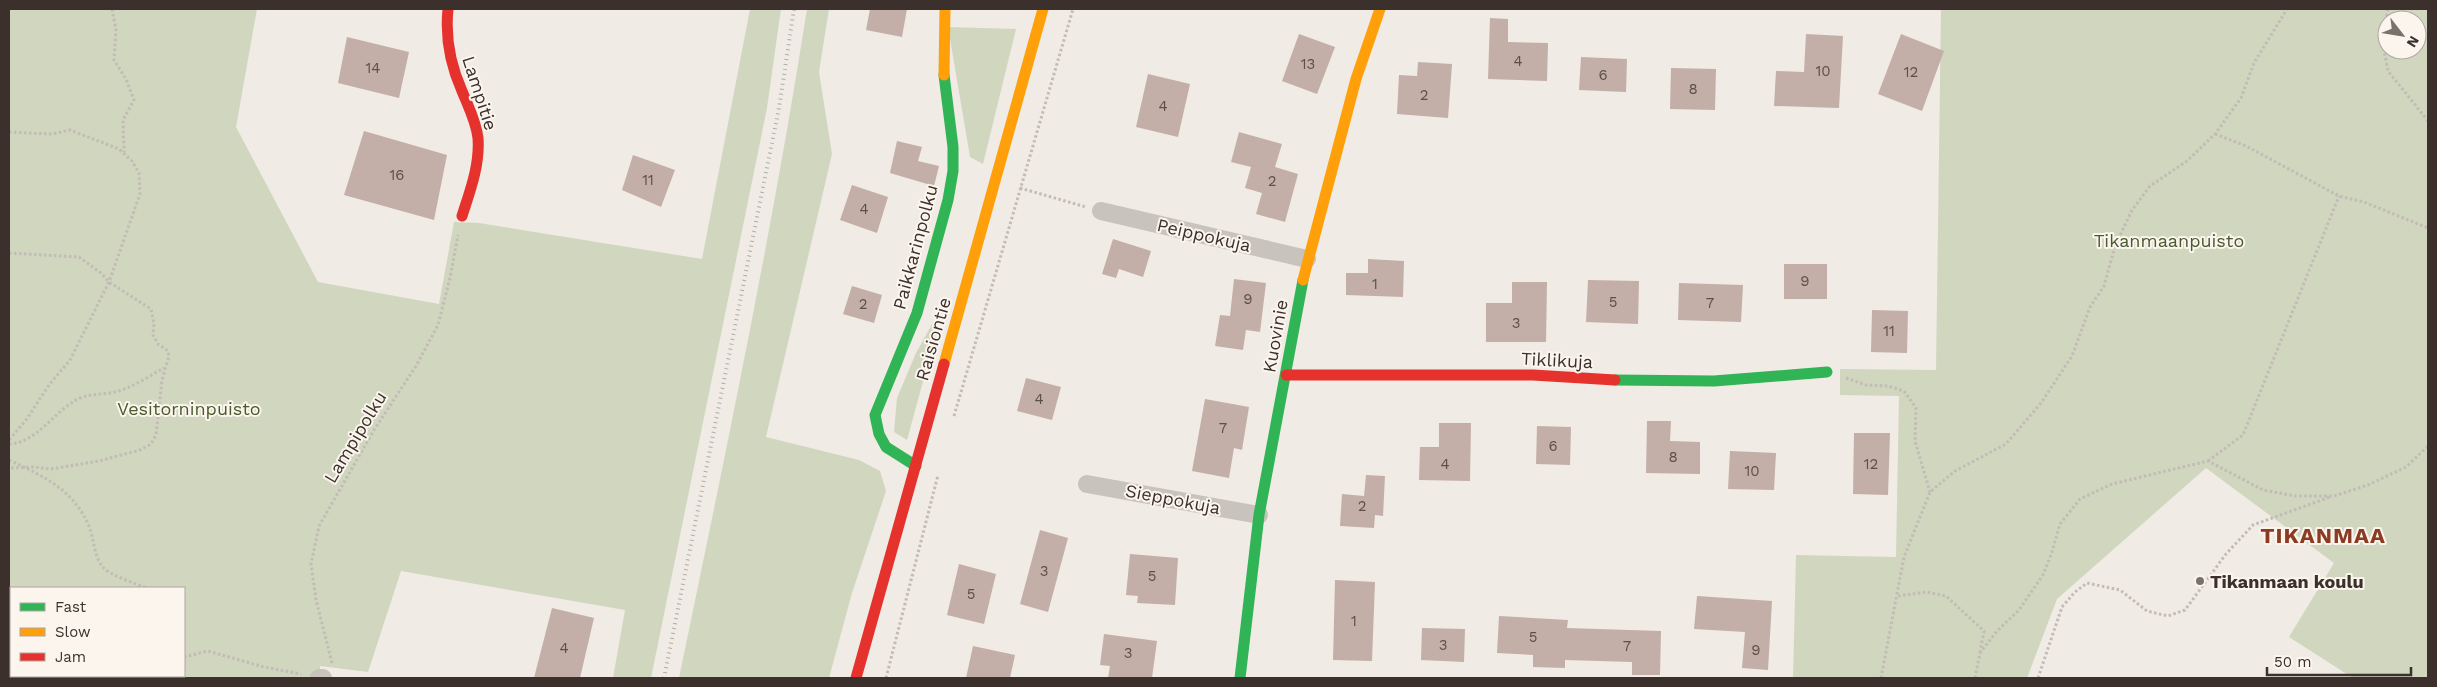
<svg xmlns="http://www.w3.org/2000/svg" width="2437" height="687" viewBox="0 0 2437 687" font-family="'Work Sans',sans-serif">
<rect width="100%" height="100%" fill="#f0ebe5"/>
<!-- green -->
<path fill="#d1d6bf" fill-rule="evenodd" d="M 9,9 L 257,9 L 236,127 L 318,282 L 439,304 L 454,222 L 479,223 L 702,259 L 750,9 L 781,9 L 767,108 L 651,678 L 613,678 L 625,610 L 401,571 L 368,672 L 320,666 L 320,678 L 9,678 ZM 11,588 L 184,588 L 184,676 L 11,676 Z
M 807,9 L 829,9 L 819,72 L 832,154 L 766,437 L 859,460 L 880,471 L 886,491 L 852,593 L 829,678 L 679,678 C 725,456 772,233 807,9 Z
M 1941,9 L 2428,9 L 2428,678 L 2353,678 L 2289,637 L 2334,563 L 2206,468 L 2057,599 L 2027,678 L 1793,678 L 1796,555 L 1896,557 L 1899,396 L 1840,395 L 1840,369 L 1936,370 ZM 2387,20 L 2417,20 L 2417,50 L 2387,50 Z
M 948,27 L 1016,29 L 983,164 L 970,157 Z
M 945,301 L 907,440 L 894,432 L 897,398 L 916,353 Z"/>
<!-- building -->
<path fill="#c3afa7" d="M 870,9 L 907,9 L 902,37 L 866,30 Z
M 1490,18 L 1508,19 L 1508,42 L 1548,43 L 1547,81 L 1488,79 Z
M 1299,34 L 1335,47 L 1317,94 L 1282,81 Z
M 1806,34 L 1843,36 L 1839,108 L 1774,106 L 1776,71 L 1804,72 Z
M 1901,34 L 1944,51 L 1922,111 L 1878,94 Z
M 347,37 L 409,52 L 399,98 L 338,83 Z
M 1581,57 L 1627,59 L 1626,92 L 1579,90 Z
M 1418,62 L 1452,64 L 1448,118 L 1397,114 L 1399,75 L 1417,76 Z
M 1671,68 L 1716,69 L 1715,110 L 1670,109 Z
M 1148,74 L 1190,84 L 1178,137 L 1136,127 Z
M 364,131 L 447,155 L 434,220 L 344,195 Z
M 1239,132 L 1282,144 L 1275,167 L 1298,174 L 1285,222 L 1256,214 L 1262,193 L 1245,188 L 1251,167 L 1231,162 Z
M 897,141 L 922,147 L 918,161 L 939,166 L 934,186 L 890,173 Z
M 633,155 L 675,170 L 661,207 L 622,190 Z
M 852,185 L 888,197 L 877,233 L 840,220 Z
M 1113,239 L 1151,251 L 1143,277 L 1119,269 L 1116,278 L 1102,274 Z
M 1368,259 L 1404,261 L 1403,297 L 1346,295 L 1346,273 L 1368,273 Z
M 1784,264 L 1827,264 L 1827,299 L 1784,299 Z
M 1234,279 L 1266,283 L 1260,332 L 1246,330 L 1243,350 L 1215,346 L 1220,315 L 1230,316 Z
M 1588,280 L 1639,281 L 1638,324 L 1586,322 Z
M 1512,282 L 1547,282 L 1546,342 L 1486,342 L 1486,303 L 1512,303 Z
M 1679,283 L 1743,285 L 1741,322 L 1678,320 Z
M 852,286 L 882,295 L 874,323 L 843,314 Z
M 1872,310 L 1908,311 L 1907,353 L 1871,352 Z
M 1026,378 L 1061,387 L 1052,420 L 1017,411 Z
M 1205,399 L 1249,407 L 1242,450 L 1234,448 L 1229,478 L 1192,471 Z
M 1647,421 L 1671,421 L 1670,441 L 1700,442 L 1700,474 L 1646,473 Z
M 1439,423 L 1471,423 L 1470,481 L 1419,480 L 1420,447 L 1439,447 Z
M 1537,426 L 1571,427 L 1570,465 L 1536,464 Z
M 1854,433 L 1890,433 L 1888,495 L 1853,494 Z
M 1730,451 L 1776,453 L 1774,490 L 1728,489 Z
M 1366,475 L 1385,476 L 1383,516 L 1375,515 L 1374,528 L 1340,526 L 1342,494 L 1364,496 Z
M 1040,530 L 1068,538 L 1048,612 L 1020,604 Z
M 1130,554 L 1178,558 L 1175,605 L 1137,603 L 1138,596 L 1126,595 Z
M 959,564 L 996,574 L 984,624 L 947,615 Z
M 1335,580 L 1375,582 L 1372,661 L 1333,660 Z
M 1697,596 L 1772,601 L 1768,670 L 1742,668 L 1745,632 L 1694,629 Z
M 552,608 L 594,618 L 580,678 L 534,678 Z
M 1499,616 L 1568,620 L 1567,628 L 1661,631 L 1660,675 L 1632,675 L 1632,662 L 1565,660 L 1565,668 L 1533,667 L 1533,655 L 1497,653 Z
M 1422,628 L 1465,629 L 1464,662 L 1421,660 Z
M 1104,634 L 1157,641 L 1152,678 L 1108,678 L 1110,666 L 1100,665 Z
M 973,646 L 1015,655 L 1010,678 L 966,678 Z"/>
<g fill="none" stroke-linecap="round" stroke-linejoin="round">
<!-- path -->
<path stroke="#c2bbb6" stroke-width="3" stroke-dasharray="2.5 2.5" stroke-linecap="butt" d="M 112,9 L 116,30 L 114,60 L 126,79 L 134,100 L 123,120 L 124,152
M 2388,9 L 2382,39 L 2388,71 L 2428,121
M 9,132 L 52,134 L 70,130 L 119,149 L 132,161 L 139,173 L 140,194 L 109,282 L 70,360 L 49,385 L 26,420 L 9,440
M 2215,134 L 2246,146 L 2339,196 L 2364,202 L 2428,228
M 1020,188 L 1086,207
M 9,253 L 79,257 L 101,273 L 109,282 L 151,309 L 154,324 L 153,335 L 158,344 L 168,351 L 169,356 L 162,380 L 156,435 L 151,444 L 140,450 L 99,461 L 51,469 L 33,467 L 9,468
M 1846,378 L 1866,385 L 1888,386 L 1904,391 L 1916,408 L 1915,441 L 1930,492
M 954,416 L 1073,9
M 9,444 C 37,443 54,411 78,399 C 90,393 103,395 115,392 C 132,388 149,376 164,368
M 9,460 C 43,476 73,489 89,526 C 94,538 94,556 102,566 C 108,575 135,583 146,588
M 2208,461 L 2243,435 L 2339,196
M 1898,596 L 1927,592 L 1946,596 L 1984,631 L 1980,652
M 184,657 L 208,651 L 264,667 L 301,674
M 332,663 L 316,600 L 311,564 L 319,526 L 374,430 L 416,366 L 438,325 L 450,278 L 458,235
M 164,678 L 166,676
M 886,678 L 938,475
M 1881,678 L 1904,557 L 1930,492 L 1955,471 L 2006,444 L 2041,403 L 2072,356 L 2090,307 L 2104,286 L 2115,246 L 2132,210 L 2150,186 L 2187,161 L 2215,134 L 2241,98 L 2254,63 L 2287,9
M 1975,678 L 1980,653 L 1997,631 L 2019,610 L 2043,575 L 2051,555 L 2060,524 L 2080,499 L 2112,484 L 2208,461 L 2263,490 L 2295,496 L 2334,496 L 2368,485 L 2406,467 L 2428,446
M 2038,678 L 2062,607 L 2075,592 L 2087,583 L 2120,590 L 2147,611 L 2168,616 L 2185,610 L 2226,554 L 2253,525 L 2330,497"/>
<!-- street -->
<path stroke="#c9c3be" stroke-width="18" d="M 1101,211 L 1307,259
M 1087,484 L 1259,515
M 319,678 L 323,678"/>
<!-- fast -->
<path stroke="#30b455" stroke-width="11" d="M 1615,380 L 1714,381 L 1827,372
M 916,466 L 886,447 L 879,434 L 875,415 L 917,313 L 948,200 L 953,171 L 953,147 L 944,75
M 1240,678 L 1259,515 L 1303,280"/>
<!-- slow -->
<path stroke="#ff9f0a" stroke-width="11" d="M 944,75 L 945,9
M 1303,280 L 1356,79 L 1380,9
M 944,364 L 1043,9"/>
<!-- jam -->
<path stroke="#e5322d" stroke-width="11" d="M 448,9 C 445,38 450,64 462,91 C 468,106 476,121 478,138 C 480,165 470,191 462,216
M 1286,375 L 1533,375 L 1615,380
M 856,678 L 944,364"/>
<!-- rail -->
<path stroke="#b1aca8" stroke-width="4" stroke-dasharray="1 4" stroke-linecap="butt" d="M 664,678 L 779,108 L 794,9"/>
</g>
<!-- markers -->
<circle fill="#7a716c" stroke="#fbf5ee" stroke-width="2" cx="2200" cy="581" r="5"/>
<g text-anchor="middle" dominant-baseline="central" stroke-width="4" stroke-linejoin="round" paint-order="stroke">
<!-- number labels -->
<g font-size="15" fill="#5d504a">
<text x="1518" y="61">4</text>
<text x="1308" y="64">13</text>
<text x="373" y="68">14</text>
<text x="1823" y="71">10</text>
<text x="1911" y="72">12</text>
<text x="1603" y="75">6</text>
<text x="1693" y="89">8</text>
<text x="1424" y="95">2</text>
<text x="1163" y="106">4</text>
<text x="397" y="175">16</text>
<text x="648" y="180">11</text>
<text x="1272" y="181">2</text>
<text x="864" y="209">4</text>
<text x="1805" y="281">9</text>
<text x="1375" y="284">1</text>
<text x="1248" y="299">9</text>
<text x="1613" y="302">5</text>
<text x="1710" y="303">7</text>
<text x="863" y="304">2</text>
<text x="1516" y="323">3</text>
<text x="1889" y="331">11</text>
<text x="1039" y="399">4</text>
<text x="1223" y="428">7</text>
<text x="1553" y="446">6</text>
<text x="1673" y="457">8</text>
<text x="1445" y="464">4</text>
<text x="1871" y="464">12</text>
<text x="1752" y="471">10</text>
<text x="1362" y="506">2</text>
<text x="1044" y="571">3</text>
<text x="1152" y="576">5</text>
<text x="971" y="594">5</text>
<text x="1354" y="621">1</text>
<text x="1533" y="637">5</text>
<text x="1443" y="645">3</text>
<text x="1627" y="646">7</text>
<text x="564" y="648">4</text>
<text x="1756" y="650">9</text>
<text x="1128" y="653">3</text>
</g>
<!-- street labels -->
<g font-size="18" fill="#3b302b" stroke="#fbf5ee">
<text transform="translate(480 93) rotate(72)">Lampitie</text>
<text transform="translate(1204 235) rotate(13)">Peippokuja</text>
<text transform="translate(915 247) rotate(-75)">Paikkarinpolku</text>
<text transform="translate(1275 336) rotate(-80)">Kuovinie</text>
<text transform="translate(933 339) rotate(-74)">Raisiontie</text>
<text transform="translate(1557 360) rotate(3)">Tiklikuja</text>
<text transform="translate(355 437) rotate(-59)">Lampipolku</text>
<text transform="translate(1173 499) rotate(11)">Sieppokuja</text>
</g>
<!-- park labels -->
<g font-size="18" fill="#4a5a2e" stroke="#fbf5ee">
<text x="2169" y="240">Tikanmaanpuisto</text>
<text x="189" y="408">Vesitorninpuisto</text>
</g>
<!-- poi labels -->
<g font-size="18" font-weight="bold" fill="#3b302b" stroke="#fbf5ee" text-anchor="start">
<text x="2210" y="581">Tikanmaan koulu</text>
</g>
<!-- district labels -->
<g font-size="22" font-weight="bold" letter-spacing="1" fill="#8c3b22" stroke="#fbf5ee">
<text x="2323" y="535">TIKANMAA</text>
</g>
</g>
<!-- border -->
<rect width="2437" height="687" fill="none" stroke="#3b302b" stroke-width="20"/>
<!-- legend -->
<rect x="10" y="587" width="175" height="90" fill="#fbf5ee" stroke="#aea6a0"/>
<rect x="20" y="603" width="25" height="8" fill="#30b455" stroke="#aea6a0"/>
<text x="55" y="612" font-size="15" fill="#3b302b">Fast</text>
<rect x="20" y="628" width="25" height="8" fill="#ff9f0a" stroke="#aea6a0"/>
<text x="55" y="637" font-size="15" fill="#3b302b">Slow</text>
<rect x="20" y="653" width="25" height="8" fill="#e5322d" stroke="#aea6a0"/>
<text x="55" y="662" font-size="15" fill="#3b302b">Jam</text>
<!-- north arrow -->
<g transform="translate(2402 35) rotate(121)"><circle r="24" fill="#fbf5ee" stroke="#aea6a0"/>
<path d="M0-4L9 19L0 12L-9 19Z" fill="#7a716c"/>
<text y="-8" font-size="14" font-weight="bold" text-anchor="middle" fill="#3b302b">N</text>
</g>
<!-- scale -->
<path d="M2267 667v8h144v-8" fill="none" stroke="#3b302b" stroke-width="2.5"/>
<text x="2274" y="667" font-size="15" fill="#3b302b" stroke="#fbf5ee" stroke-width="4" paint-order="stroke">50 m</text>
</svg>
